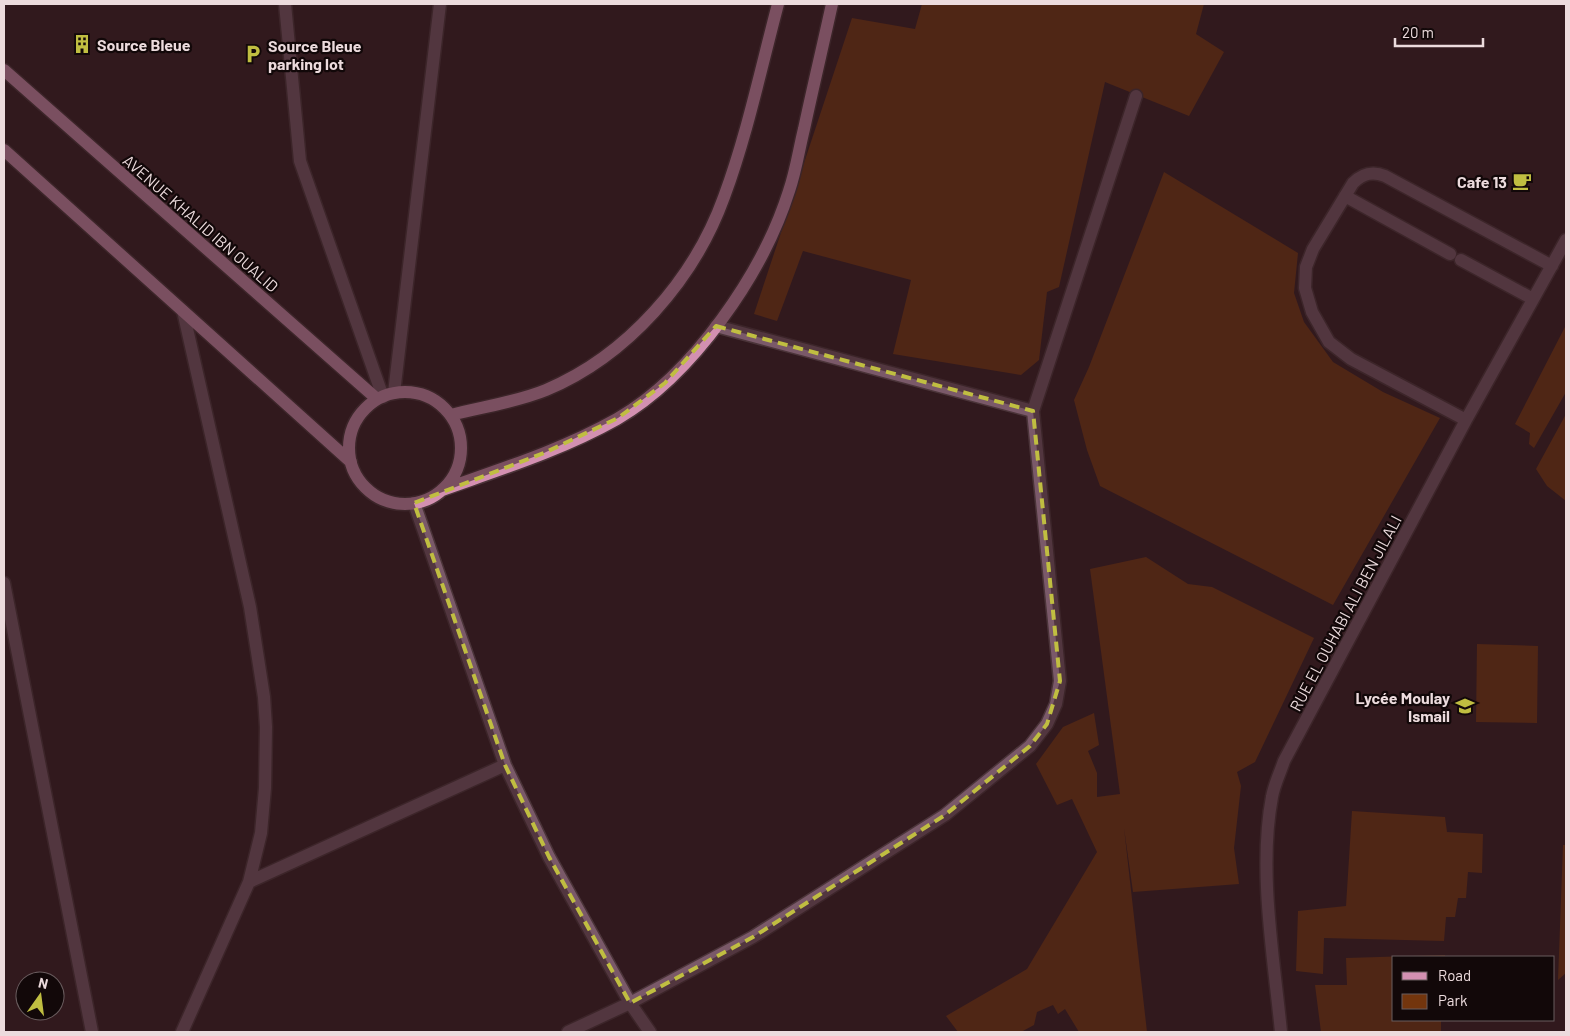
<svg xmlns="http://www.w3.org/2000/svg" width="1570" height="1036" viewBox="0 0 1570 1036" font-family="Barlow,sans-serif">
<rect width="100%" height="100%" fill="#31191e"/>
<!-- green -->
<path fill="#73350d" d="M 922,4 L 1204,4 L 1196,34 L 1224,52 L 1189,116 L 1105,82 L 1059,287 L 1047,292 L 1039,360 L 1021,375 L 893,354 L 911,280 L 803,251 L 777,321 L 754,314 L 852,18 L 915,29 Z
M 1164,172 L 1298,253 L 1294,293 L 1304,322 L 1333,362 L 1383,392 L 1440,418 L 1333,605 L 1100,486 L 1087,450 L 1074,400 L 1089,367 Z
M 1566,325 L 1566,392 L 1534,448 L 1529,444 L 1530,433 L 1515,424 Z
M 1566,414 L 1566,501 L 1547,486 L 1536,469 Z
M 1146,557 L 1188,584 L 1212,587 L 1314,638 L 1255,762 L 1237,772 L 1241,786 L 1234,848 L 1239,884 L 1133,892 L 1124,828 L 1147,1032 L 1079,1032 L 1065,1009 L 1058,1014 L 1053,1005 L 1037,1012 L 1034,1025 L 1021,1032 L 958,1032 L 946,1016 L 1027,969 L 1097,852 L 1072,799 L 1057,805 L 1036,764 L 1063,727 L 1094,713 L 1099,745 L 1088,751 L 1097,773 L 1097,797 L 1120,794 L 1090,569 Z
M 1477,644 L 1538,646 L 1537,723 L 1476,722 Z
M 1352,811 L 1445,817 L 1447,832 L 1483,834 L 1482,873 L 1468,872 L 1466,898 L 1458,898 L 1455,917 L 1446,917 L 1444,941 L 1324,938 L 1323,974 L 1296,971 L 1298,911 L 1346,906 Z
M 1563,845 L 1566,845 L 1566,973 L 1558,980 Z
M 1445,955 L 1445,957 L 1394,957 L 1394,1020 L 1441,1020 L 1441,1032 L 1321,1032 L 1315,985 L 1347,985 L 1346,958 Z"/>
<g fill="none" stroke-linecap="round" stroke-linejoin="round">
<!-- minor casing -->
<g stroke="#4b3439" stroke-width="15">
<path id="minor" d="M 285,4 L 300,161 L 383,397
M 1345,196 L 1450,254
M 1461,260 L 1533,299
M 394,393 L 440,4
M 1033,411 L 1136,96
M 1466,420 L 1351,359 L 1329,342 L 1312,312 L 1305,288 L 1306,267 L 1313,249 L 1353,183 C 1363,173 1373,171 1385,176 L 1552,266
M 414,503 L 505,765 L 549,857 L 630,1003 L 650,1032
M 4,583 L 92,1032
M 249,882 L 505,765
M 182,1032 L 249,882 L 261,833 L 265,788 L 266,727 L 264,697 L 250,607 L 183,311
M 568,1032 L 630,1003 L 753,937 L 945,815 L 1030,746 L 1047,724 L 1056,704 L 1060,681 L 1033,411 L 716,326
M 1281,1032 C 1274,959 1258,870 1272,797 C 1274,785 1280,773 1284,761 L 1466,420 L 1566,240"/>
</g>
<!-- major casing -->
<g stroke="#4b3439" stroke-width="15">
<path id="major" d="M 4,70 L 377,399
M 4,150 L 351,462
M349 448a56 56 0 1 1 112 0a56 56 0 1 1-112 0Z
M 451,415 C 482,407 517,402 546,390 C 627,356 694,280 724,197 C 747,135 761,68 778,4
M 442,490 C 501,469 562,450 617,419 C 693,375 763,273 789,191 C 796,171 799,149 804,129 C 813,87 823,45 832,4"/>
</g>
<!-- minor -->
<use href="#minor" stroke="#7a5969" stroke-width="12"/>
<!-- major -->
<use href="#major" stroke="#d390b1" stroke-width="12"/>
</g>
<!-- marked area -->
<path d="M0 0H1570V1036H0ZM 716,326 L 1033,411 L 1060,681 L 1047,724 L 1030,746 L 945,815 L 753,937 L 630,1003 L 549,857 L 505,765 L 414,503 L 544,453 L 618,418 L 665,383 Z" fill="#31191e" fill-opacity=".55" fill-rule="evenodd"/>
<path fill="none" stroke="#c0be41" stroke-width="4" stroke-dasharray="10 6" stroke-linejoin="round" d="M 716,326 L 1033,411 L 1060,681 L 1047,724 L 1030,746 L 945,815 L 753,937 L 630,1003 L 549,857 L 505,765 L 414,503 L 544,453 L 618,418 L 665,383 Z"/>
<!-- icons -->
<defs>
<g id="building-bare" transform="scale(1.5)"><path d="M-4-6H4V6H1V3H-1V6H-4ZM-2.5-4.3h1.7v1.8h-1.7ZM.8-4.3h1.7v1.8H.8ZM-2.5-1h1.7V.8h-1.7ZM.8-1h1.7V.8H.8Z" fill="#c0be41" stroke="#120809" stroke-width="2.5" paint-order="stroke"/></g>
<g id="parking-bare" transform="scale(1.5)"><path d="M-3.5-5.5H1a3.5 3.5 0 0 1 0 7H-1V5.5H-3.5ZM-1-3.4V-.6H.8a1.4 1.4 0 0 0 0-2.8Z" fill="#c0be41" stroke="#120809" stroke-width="2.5" paint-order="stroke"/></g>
<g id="cafe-bare" transform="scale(1.5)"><path d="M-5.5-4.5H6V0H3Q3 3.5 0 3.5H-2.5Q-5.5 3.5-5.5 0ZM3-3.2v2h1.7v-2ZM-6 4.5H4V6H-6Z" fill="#c0be41" stroke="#120809" stroke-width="2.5" paint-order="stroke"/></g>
<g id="university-bare" transform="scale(1.5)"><path d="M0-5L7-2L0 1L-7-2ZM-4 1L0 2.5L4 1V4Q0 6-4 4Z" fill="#c0be41" stroke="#120809" stroke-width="2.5" paint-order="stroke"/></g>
</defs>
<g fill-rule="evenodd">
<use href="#building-bare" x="82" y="44"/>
<use href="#parking-bare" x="253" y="54"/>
<use href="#cafe-bare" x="1522" y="181"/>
<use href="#university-bare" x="1465" y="706"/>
</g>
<g text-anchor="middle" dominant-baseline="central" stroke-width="4.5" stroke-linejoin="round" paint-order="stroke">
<!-- poi labels -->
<g font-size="16" font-weight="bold" fill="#ecdbdd" stroke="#120809" text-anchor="start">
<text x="97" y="44">Source Bleue</text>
<text x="268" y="45">Source Bleue<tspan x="268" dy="18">parking lot</tspan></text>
<text x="1507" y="181" text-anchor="end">Cafe 13</text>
<text x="1450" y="697" text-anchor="end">Lycée Moulay<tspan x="1450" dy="18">Ismail</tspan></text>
</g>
<!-- street labels -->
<g font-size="16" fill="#ecdbdd" stroke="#120809">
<text transform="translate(201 223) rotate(41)">AVENUE KHALID IBN OUALID</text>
<text transform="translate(1345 613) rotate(-62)">RUE EL OUHABI ALI BEN JILALI</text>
</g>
</g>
<!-- border -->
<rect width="1570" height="1036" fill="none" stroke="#ecdbdd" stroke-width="10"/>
<!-- legend -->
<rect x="1392" y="956" width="162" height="65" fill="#120809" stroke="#695c5e"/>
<rect x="1402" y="972" width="25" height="8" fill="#d390b1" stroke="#695c5e"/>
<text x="1438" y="981" font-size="15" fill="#ecdbdd">Road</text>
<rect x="1402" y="994" width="25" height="15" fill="#73350d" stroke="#695c5e"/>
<text x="1438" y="1006" font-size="15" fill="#ecdbdd">Park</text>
<!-- north arrow -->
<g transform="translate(40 996) rotate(14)"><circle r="24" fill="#120809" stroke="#695c5e"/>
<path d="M0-4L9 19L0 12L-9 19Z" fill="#c0be41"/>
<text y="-8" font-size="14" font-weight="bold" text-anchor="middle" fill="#ecdbdd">N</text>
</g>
<!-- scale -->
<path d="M1395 38v8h88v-8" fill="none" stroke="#ecdbdd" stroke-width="2.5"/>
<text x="1402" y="38" font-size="15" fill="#ecdbdd" stroke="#120809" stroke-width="4" paint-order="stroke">20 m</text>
</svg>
